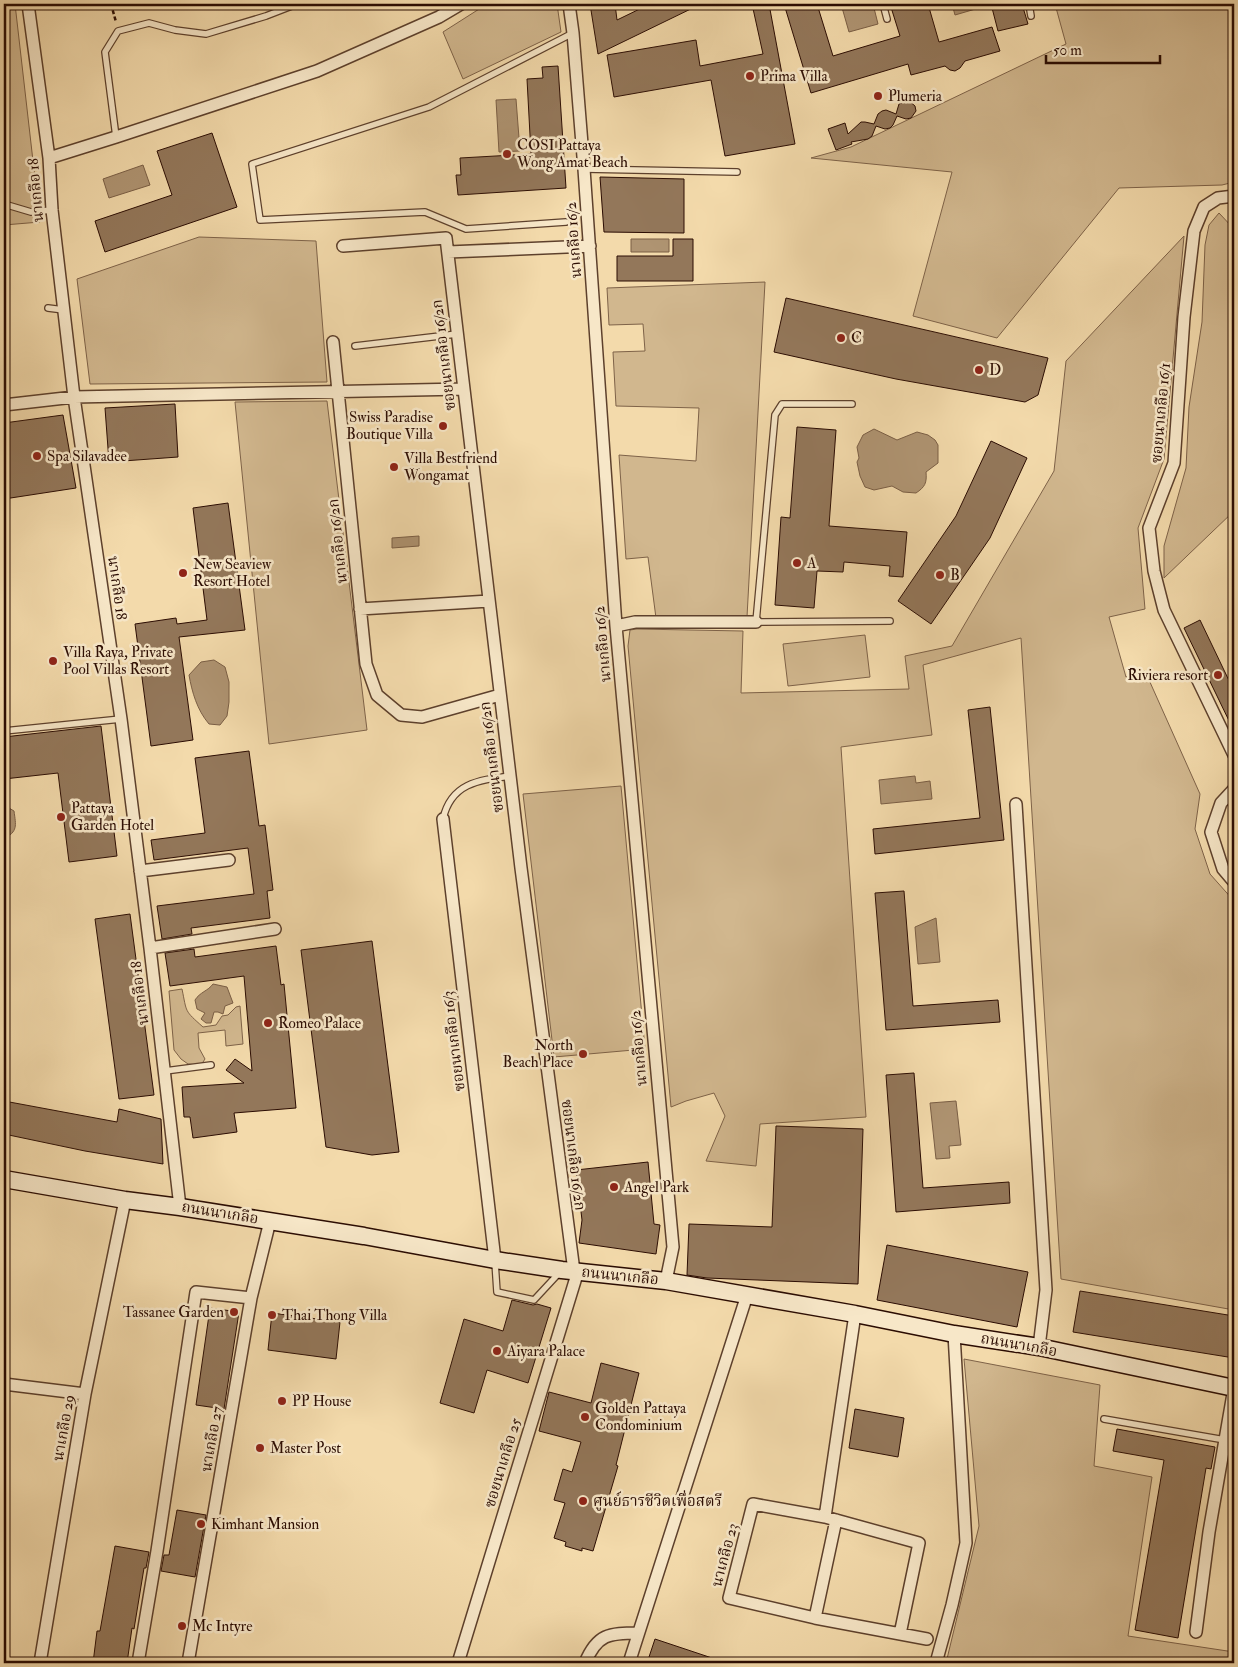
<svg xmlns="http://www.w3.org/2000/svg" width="1238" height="1667" viewBox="0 0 1238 1667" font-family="'IM FELL Double Pica','Noto Serif Thai',serif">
<rect width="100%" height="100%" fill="#f3daab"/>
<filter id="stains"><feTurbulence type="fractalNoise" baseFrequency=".004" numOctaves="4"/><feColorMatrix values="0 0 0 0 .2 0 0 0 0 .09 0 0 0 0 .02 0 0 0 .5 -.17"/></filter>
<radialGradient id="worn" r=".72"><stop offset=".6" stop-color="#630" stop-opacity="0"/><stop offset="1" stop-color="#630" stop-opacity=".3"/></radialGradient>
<!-- green -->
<path fill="#d1b78e" stroke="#7e6248" d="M 4,4 L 15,4 L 40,222 L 4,225 Z
M 487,4 L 557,4 L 561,32 L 463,79 L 443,32 Z
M 1055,4 L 1234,4 L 1234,182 L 1222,185 L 1119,188 L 997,338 L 913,316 L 952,172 L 811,158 L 851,147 L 1066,44 Z
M 1219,213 L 1234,229 L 1234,511 L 1164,578 L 1164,546 L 1186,468 L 1189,407 L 1202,322 L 1205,245 L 1209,225 Z
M 1184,236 L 1164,459 L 1138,528 L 1145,609 L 1109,617 L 1126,677 L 1145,671 L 1200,794 L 1195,829 L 1210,874 L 1234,901 L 1234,1310 L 1061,1279 L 1021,638 L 923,665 L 932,735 L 841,747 L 866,1117 L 760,1124 L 756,1166 L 706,1161 L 725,1116 L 714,1093 L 686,1101 L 671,1107 L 628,646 L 630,630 L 637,629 L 743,631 L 741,693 L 909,689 L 905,656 L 952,646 L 1054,471 L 1066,361 Z
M 199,237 L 316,241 L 327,382 L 90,384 L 77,279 Z
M 765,282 L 747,617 L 656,618 L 648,557 L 626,559 L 619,455 L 696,461 L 699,408 L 616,406 L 613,352 L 645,351 L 643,324 L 609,325 L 607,288 Z
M 327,401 L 367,730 L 269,744 L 235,402 Z
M 865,635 L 870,677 L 788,686 L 783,644 Z
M 621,786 L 645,1049 L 554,1057 L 523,794 Z
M 182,989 C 187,1013 184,1010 203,1027 L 216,1025 L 222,1016 L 228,1015 L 236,1007 L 240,1006 L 243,1044 L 226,1046 L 225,1030 L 198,1033 L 199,1048 L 205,1059 L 201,1065 L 188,1064 L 181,1059 L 174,1050 L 169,991 Z
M 964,1359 L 1100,1385 L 1094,1466 L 1152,1477 L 1128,1636 L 1234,1652 L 1234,1663 L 946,1663 L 979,1526 Z"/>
<!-- water -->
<path fill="#af9472" stroke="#7a5e45" d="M 841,4 L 873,4 L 878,24 L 849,32 Z
M 952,4 L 978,4 L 979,8 L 955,15 Z
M 516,99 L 520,151 L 499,152 L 496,100 Z
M 143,165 L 150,185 L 109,198 L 103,179 Z
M 631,239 L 669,239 L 669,252 L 631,252 Z
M 874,429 L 897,440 L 917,432 L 928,435 L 935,440 L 938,445 L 938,463 L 926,472 C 927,483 925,487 916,493 L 903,492 L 892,486 L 874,490 L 865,487 L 860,476 L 857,462 L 859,458 L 857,447 L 863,435 Z
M 419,536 L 419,546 L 392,548 L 392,538 Z
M 214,660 L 225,667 L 229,682 L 229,702 L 227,716 L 220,725 L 209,724 C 197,710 192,692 189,675 L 201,662 Z
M 915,776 L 916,783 L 930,781 L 932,799 L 881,804 L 879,780 Z
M 4,805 L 14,811 C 16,826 18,831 4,839 Z
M 936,918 L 940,962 L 918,964 L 915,927 Z
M 213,984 L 227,987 L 233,1003 L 225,1006 L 223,1014 L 218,1012 L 214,1012 L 211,1023 L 206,1023 L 201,1019 L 205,1013 L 197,1009 L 195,1000 C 200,992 208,991 213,984 Z
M 956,1101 L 961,1145 L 949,1146 L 950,1158 L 936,1159 L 930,1103 Z"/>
<!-- building -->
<path fill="#93775a" stroke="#2b0c02" d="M 590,4 L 615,4 L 617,20 L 650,4 L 701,4 L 598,54 Z
M 752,4 L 769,4 L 795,144 L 725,156 L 711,80 L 614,97 L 607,55 L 696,40 L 700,66 L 763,54 Z
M 784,4 L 817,4 L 833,56 L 900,36 L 890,4 L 928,4 L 939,42 L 992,27 L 1000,51 L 965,61 L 960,68 L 955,71 L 950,70 L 945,66 L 911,75 L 908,64 L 811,93 Z
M 991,4 L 1022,4 L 1028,24 L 998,31 Z
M 558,66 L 566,188 L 458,195 L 456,175 L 461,175 L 460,158 L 531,154 L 527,79 L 543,78 L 542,67 Z
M 908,100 L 915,106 L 916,111 L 911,118 L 906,119 L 897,116 L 893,125 L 890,128 L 885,129 L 876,126 L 872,136 L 868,139 L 851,142 L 852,144 L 836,150 L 828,129 L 845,123 L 848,134 L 861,122 L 865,122 L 874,124 L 878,114 L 882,111 L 886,110 L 896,114 L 899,104 Z
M 212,133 L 237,207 L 105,252 L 95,221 L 172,195 L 157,151 Z
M 600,177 L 684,179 L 684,233 L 604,232 Z
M 673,239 L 693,239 L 693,281 L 617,281 L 617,256 L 673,256 Z
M 786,298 L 1048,358 L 1038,395 L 1025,402 L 896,379 L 774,352 Z
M 175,404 L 178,457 L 109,462 L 105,408 Z
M 63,415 L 76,488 L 4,499 L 4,423 Z
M 797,427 L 836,430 L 829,526 L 907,532 L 903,577 L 889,576 L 890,566 L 844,562 L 843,572 L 817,571 L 814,608 L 775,605 L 781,517 L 790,518 Z
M 991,441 L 1027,458 L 990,538 L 931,624 L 898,601 L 956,516 Z
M 228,503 L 245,630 L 179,637 L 193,740 L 151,746 L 135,624 L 176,618 L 177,624 L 207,620 L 193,508 Z
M 1200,620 L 1234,691 L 1234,731 L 1184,628 Z
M 990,707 L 1004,840 L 875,854 L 873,829 L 980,818 L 968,710 Z
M 101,726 L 117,856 L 69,862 L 58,773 L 4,779 L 4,737 Z
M 249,751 L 259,826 L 265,825 L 273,890 L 267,891 L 270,918 L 191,928 L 192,934 L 162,939 L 157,906 L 254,894 L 248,848 L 154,860 L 151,840 L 205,833 L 195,758 Z
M 904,891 L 913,1006 L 998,1000 L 1000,1022 L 886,1030 L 875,893 Z
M 130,914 L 154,1095 L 119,1099 L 95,919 Z
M 372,941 L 399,1152 L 372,1155 L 326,1147 L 301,950 Z
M 276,946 L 281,985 L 284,984 L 296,1108 L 234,1113 L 237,1132 L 193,1138 L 190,1117 L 184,1117 L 182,1087 L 244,1083 L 226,1070 L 235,1059 L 252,1071 L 244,976 L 170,986 L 165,953 L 194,949 L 195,957 Z
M 914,1073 L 923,1188 L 1009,1182 L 1010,1203 L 896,1212 L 886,1075 Z
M 4,1101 L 117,1122 L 119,1109 L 161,1119 L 163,1164 L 85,1151 L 4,1134 Z
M 776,1126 L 863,1129 L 858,1284 L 707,1278 L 687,1275 L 689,1224 L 772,1227 Z
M 648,1162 L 654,1224 L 660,1225 L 656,1254 L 579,1243 L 582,1220 L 576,1170 Z
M 887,1245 L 1028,1272 L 1017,1327 L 877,1300 Z
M 1080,1291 L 1234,1316 L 1234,1358 L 1073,1332 Z
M 512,1300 L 533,1305 L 537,1304 L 551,1308 L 528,1383 L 487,1370 L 474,1413 L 440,1403 L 464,1319 L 503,1331 Z
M 210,1308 L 239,1312 L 224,1409 L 196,1405 Z
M 272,1313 L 340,1322 L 336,1359 L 268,1350 Z
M 601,1363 L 639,1373 L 616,1465 L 618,1466 L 593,1551 L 582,1548 L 582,1551 L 565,1546 L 566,1542 L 554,1538 L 565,1503 L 554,1500 L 563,1469 L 572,1472 L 581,1442 L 539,1431 L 549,1392 L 591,1403 Z
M 855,1409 L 904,1418 L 898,1457 L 849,1448 Z
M 1117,1429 L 1215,1447 L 1211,1469 L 1206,1468 L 1178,1638 L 1135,1630 L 1164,1460 L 1113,1451 Z
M 177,1510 L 206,1515 L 195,1577 L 161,1571 L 164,1555 L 169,1555 Z
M 115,1546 L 149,1552 L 146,1568 L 144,1568 L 134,1629 L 132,1628 L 127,1663 L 93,1663 L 97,1631 L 100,1631 Z
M 655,1639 L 721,1661 L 721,1663 L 647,1663 Z"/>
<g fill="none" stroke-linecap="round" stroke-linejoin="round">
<!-- lane casing -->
<g stroke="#5d402c" stroke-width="8">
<path id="lane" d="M 883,4 L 887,19
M 1029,4 L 1031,16
M 116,137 L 105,52 L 118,31 L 149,23 L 175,30 L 206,34 L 266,16 L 297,4
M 584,169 L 737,172
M 4,204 L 31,212 L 52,210
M 566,222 L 466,229 L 425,212 L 260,220 L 252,164 L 429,107 L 573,33
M 48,308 L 64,310
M 355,346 L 457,334
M 852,404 L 782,404 L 775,415 L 756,622 L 890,621
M 4,731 L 121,719
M 443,819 C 451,783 479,780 510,776
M 165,1071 L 211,1065
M 495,1262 L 497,1292 L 534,1300 L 560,1272
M 1104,1419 L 1225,1440"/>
</g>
<!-- street casing -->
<g stroke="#5d402c" stroke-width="14">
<path id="street" d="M 28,4 L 49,158 L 52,210 L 74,397 L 121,719 L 150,948 L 180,1207
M 569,4 L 573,33 L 584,169 L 616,626 L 673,1247 L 666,1281
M 49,158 L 116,137 L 317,71 L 439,17 L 461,4
M 1234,196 L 1218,198 L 1204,207 L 1194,231 L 1184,317 L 1174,463 L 1149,528 L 1154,571 L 1164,610 L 1234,755
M 343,246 L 446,238 L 521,868 L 574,1271
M 448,252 L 590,246
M 333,342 L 366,664 L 377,695 L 401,715 L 422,717 L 500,695
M 4,405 L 74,397 L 463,389
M 360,609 L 489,601
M 616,626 L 635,622 L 756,622
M 1234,789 L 1221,803 L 1211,832 L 1223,869 L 1234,882
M 1016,804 L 1046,1290 L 1039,1347
M 443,819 L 495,1260
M 140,871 L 229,860
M 150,948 L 275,929
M 4,1384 L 85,1394
M 825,1517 L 855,1314
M 815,1618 L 836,1520
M 1196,1632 L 1209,1532 L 1234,1388
M 900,1634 L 919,1543 L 825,1517 L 753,1504 L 729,1598 L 815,1618 L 927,1639
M 40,1663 L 85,1394 L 125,1200
M 138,1663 L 157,1551 L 196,1292 L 251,1298
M 188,1663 L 251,1298 L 270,1221
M 458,1663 L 578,1271
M 585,1663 C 597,1634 609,1633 638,1633
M 629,1663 L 747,1295
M 936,1663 L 952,1605 L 966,1543 L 954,1334"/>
</g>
<!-- secondary casing -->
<g stroke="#2b0c02" stroke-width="19">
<path id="secondary" d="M 4,1179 L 125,1200 L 180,1207 L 364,1236 L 495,1260 L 562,1270 L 666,1281 L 855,1314 L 954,1334 L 1039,1347 L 1234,1388"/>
</g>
<!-- path -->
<path stroke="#2b0c02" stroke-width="2.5" stroke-dasharray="4 2.5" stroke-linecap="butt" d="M 111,4 L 116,22"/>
<!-- lane -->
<use href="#lane" stroke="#f7e7c8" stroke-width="5.5"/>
<!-- street -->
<use href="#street" stroke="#f7e7c8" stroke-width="11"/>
<!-- secondary -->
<use href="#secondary" stroke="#f7e7c8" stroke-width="16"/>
</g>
<!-- markers -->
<g fill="#8f2418" stroke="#f7e7c8" stroke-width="2">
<circle cx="750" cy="76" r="5"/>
<circle cx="878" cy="96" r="5"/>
<circle cx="507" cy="154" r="5"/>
<circle cx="841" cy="338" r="5"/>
<circle cx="979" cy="370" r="5"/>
<circle cx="443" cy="426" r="5"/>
<circle cx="37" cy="456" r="5"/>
<circle cx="394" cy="467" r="5"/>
<circle cx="797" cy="563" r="5"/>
<circle cx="183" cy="573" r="5"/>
<circle cx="940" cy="575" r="5"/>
<circle cx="53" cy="661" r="5"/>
<circle cx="1218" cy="675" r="5"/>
<circle cx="61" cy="817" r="5"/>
<circle cx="268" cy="1023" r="5"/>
<circle cx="583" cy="1054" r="5"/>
<circle cx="614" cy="1187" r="5"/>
<circle cx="234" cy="1312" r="5"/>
<circle cx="272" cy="1315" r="5"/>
<circle cx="497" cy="1351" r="5"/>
<circle cx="282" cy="1401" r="5"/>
<circle cx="585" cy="1417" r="5"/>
<circle cx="260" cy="1448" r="5"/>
<circle cx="583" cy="1501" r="5"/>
<circle cx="201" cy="1524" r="5"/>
<circle cx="182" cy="1626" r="5"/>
</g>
<g text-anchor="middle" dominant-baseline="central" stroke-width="5" stroke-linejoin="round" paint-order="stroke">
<!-- poi labels -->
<g font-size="15" fill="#2b0c02" stroke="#f7e7c8" text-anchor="start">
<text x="760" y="76">Prima Villa</text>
<text x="888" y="96">Plumeria</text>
<text x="517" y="145">COSI Pattaya<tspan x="517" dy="17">Wong Amat Beach</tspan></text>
<text x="851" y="338">C</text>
<text x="989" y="370">D</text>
<text x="433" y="417" text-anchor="end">Swiss Paradise<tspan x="433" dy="17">Boutique Villa</tspan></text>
<text x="47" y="456">Spa Silavadee</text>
<text x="404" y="458">Villa Bestfriend<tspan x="404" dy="17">Wongamat</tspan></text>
<text x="807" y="563">A</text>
<text x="193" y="564">New Seaview<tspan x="193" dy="17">Resort Hotel</tspan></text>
<text x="950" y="575">B</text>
<text x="63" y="652">Villa Raya, Private<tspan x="63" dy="17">Pool Villas Resort</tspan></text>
<text x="1208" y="675" text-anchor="end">Riviera resort</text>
<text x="71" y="808">Pattaya<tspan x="71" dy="17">Garden Hotel</tspan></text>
<text x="278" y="1023">Romeo Palace</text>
<text x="573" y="1045" text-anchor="end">North<tspan x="573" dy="17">Beach Place</tspan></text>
<text x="624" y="1187">Angel Park</text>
<text x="224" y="1312" text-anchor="end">Tassanee Garden</text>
<text x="282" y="1315">Thai Thong Villa</text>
<text x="507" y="1351">Aiyara Palace</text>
<text x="292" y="1401">PP House</text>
<text x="595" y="1408">Golden Pattaya<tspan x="595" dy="17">Condominium</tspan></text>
<text x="270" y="1448">Master Post</text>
<text x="593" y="1501">ศูนย์ธารชีวิตเพื่อสตรี</text>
<text x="211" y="1524">Kimhant Mansion</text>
<text x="192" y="1626">Mc Intyre</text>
</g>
<!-- street labels -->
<g font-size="15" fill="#2b0c02" stroke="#f7e7c8">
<text transform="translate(36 190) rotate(-95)">นาเกลือ 18</text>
<text transform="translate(574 240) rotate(-94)">นาเกลือ 16/2</text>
<text transform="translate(444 355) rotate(-97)">ซอยนาเกลือ 16/2ก</text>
<text transform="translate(1161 413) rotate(-85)">ซอยนาเกลือ 16/1</text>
<text transform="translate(338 541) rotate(-96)">นาเกลือ 16/2ก</text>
<text transform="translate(117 588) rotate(82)">นาเกลือ 18</text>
<text transform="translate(603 644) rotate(-95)">นาเกลือ 16/2</text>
<text transform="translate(492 757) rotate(-97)">ซอยนาเกลือ 16/2ก</text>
<text transform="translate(140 993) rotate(-97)">นาเกลือ 18</text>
<text transform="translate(454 1041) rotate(-97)">ซอยนาเกลือ 16/3</text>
<text transform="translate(639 1048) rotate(-95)">นาเกลือ 16/2</text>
<text transform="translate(573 1155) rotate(83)">ซอยนาเกลือ 16/2ก</text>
<text transform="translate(220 1213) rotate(9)">ถนนนาเกลือ</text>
<text transform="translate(620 1276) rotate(6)">ถนนนาเกลือ</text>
<text transform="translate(1019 1345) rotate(10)">ถนนนาเกลือ</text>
<text transform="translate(64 1428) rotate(-80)">นาเกลือ 29</text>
<text transform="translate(212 1439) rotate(-80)">นาเกลือ 27</text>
<text transform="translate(503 1463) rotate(-73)">ซอยนาเกลือ 25</text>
<text transform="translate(725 1555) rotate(-75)">นาเกลือ 23</text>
</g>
</g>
<!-- margin -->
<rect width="1238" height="1667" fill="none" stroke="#f3daab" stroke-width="20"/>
<rect x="5" y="5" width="1228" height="1657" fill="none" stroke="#2b0c02" stroke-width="2.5"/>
<rect x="10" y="10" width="1218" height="1647" fill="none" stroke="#2b0c02"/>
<!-- scale -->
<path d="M1046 55v8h114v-8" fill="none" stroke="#2b0c02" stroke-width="2.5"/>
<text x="1053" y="55" font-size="15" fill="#2b0c02" stroke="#f7e7c8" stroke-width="4" paint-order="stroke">50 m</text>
<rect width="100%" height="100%" filter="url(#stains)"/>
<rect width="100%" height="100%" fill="url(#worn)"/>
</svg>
